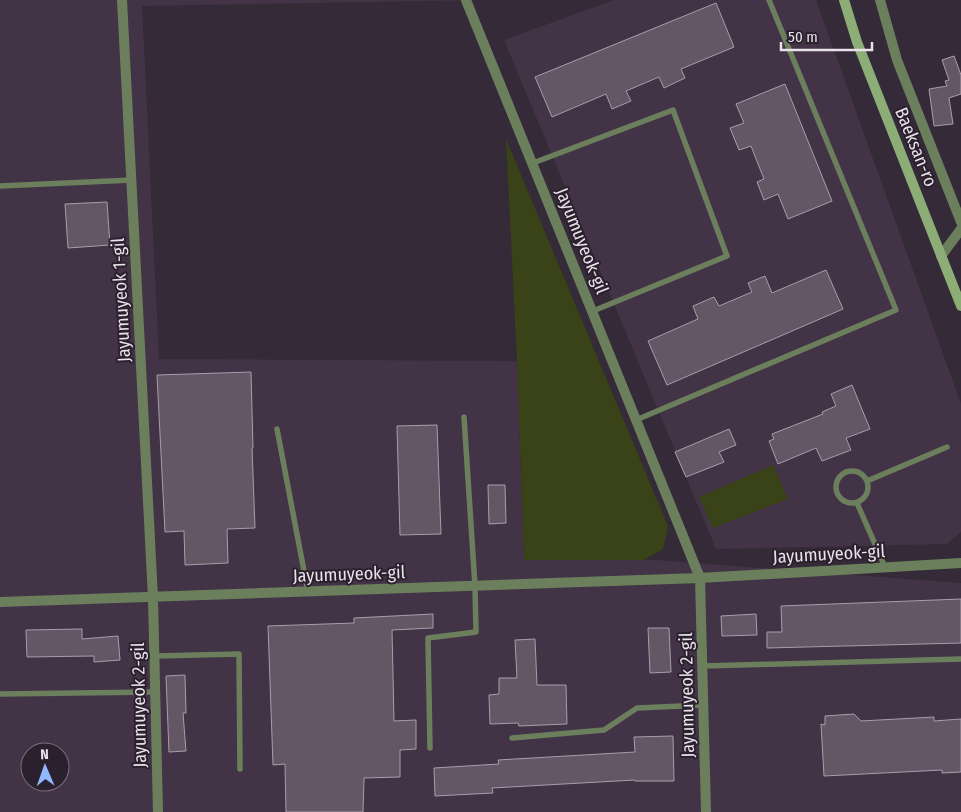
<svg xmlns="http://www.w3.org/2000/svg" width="961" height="812" viewBox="0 0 961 812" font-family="'Fira Sans Condensed',sans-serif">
<rect width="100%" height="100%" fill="#352a38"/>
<!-- built -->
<path fill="#423446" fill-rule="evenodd" d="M 0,0 L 480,0 L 142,6 L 159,359 L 517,361 L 524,560 L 656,560 L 961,583 L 961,812 L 0,812 ZM 30,752 L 60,752 L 60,782 L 30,782 Z
M 614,0 L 816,0 L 961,404 L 961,532 L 947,544 L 716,549 L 504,40 Z"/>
<!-- green -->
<path fill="#394317" d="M 506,139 L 668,526 L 663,549 L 644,560 L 524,560 L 517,361 Z
M 773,465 L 788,499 L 713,528 L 699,497 Z"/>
<!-- building -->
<path fill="#635766" stroke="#a99dad" d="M 716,3 L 734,47 L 681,69 L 685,78 L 664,88 L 659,77 L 626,91 L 631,101 L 612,109 L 606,94 L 552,117 L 535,77 Z
M 954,56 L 961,75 L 961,94 L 949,98 L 953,124 L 934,126 L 929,89 L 947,86 L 945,81 L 949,80 L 942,60 Z
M 785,84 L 832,201 L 788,219 L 778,194 L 764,200 L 757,182 L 764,179 L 751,146 L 739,150 L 730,128 L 744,123 L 736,104 Z
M 107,202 L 110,245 L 68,248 L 65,204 Z
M 826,270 L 843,309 L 667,385 L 648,341 L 698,319 L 693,306 L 714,297 L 719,306 L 752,292 L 748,283 L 765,276 L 772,293 Z
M 251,372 L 253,448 L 252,448 L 255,528 L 227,529 L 228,563 L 185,565 L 184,531 L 165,532 L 157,375 Z
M 852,385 L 870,429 L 846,438 L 851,450 L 822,461 L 816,448 L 778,464 L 769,441 L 774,439 L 772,434 L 823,414 L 822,412 L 836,406 L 831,394 Z
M 437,425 L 441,534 L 400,535 L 397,426 Z
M 729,429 L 736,445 L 719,452 L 724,462 L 686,477 L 675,452 Z
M 488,485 L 505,485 L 506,523 L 489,524 Z
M 961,599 L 961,643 L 767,648 L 767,632 L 782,632 L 781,606 Z
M 433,614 L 433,628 L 392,630 L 394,721 L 416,720 L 416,749 L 400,750 L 400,777 L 364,778 L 363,812 L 286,812 L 285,764 L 273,765 L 268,626 L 354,623 L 354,618 Z
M 756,614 L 757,635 L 722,636 L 721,616 Z
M 648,628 L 669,628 L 671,672 L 650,673 Z
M 82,629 L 82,639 L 118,636 L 120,660 L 94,662 L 94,656 L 27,657 L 26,630 Z
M 535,639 L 537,685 L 566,685 L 567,724 L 519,726 L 518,723 L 490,724 L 489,695 L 499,694 L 499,678 L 517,678 L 515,640 Z
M 185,675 L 186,713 L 183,713 L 186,751 L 169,752 L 166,676 Z
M 854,714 L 861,721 L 934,717 L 934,721 L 961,719 L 961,772 L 942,773 L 942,770 L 824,776 L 821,724 L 825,725 L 825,716 Z
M 673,736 L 674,781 L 635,781 L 635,780 L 492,788 L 493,793 L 435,796 L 434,768 L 499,764 L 498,760 L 635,752 L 634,737 Z"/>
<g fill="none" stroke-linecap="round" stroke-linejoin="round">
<!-- lane -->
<path stroke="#6c7f5d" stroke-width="5.5" d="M 533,163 L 673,110 L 727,256 L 593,311
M 0,186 L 132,180
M 636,420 L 896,310 L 769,0
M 277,429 L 308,592
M836 487a16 16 0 1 1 32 0a16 16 0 1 1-32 0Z
M 867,481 L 947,447
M 857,503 L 885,567
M 155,656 L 239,654 L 240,769
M 703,666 L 961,659
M 0,694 L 155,692
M 512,738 L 604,730 L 637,708 L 704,705
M 430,748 L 428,638 L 476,632 L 475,586 L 464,417"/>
<!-- street -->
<path stroke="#6c7f5d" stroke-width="10" d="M 122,0 L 153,598 L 158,812
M 466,0 L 700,578 L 706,812
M 880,0 L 897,60 L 961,222
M 941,256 L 961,229
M 0,602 L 700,578 L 961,563"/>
<!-- secondary -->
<path stroke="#8dad76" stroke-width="10" d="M 844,0 L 857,42 L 961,306"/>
</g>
<g text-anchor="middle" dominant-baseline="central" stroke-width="4" stroke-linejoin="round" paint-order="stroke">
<!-- street labels -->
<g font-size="18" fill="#e9e2eb" stroke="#2b212e">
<text transform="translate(916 147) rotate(68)">Baeksan-ro</text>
<text transform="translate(582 241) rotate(68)">Jayumuyeok-gil</text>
<text transform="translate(121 300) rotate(-93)">Jayumuyeok 1-gil</text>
<text transform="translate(829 554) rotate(-3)">Jayumuyeok-gil</text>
<text transform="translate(349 574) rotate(-2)">Jayumuyeok-gil</text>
<text transform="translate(687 695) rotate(-91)">Jayumuyeok 2-gil</text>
<text transform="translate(139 705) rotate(-91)">Jayumuyeok 2-gil</text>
</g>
</g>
<!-- north arrow -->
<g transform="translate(45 767) rotate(358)"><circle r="24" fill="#2b212e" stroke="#776e7a"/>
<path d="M0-4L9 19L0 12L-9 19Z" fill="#91b8fd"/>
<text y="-8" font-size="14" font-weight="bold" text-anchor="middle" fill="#e9e2eb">N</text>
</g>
<!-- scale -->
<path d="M781 42v8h91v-8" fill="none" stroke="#e9e2eb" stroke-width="2.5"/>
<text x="788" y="42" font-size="15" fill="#e9e2eb" stroke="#2b212e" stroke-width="4" paint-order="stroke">50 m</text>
</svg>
